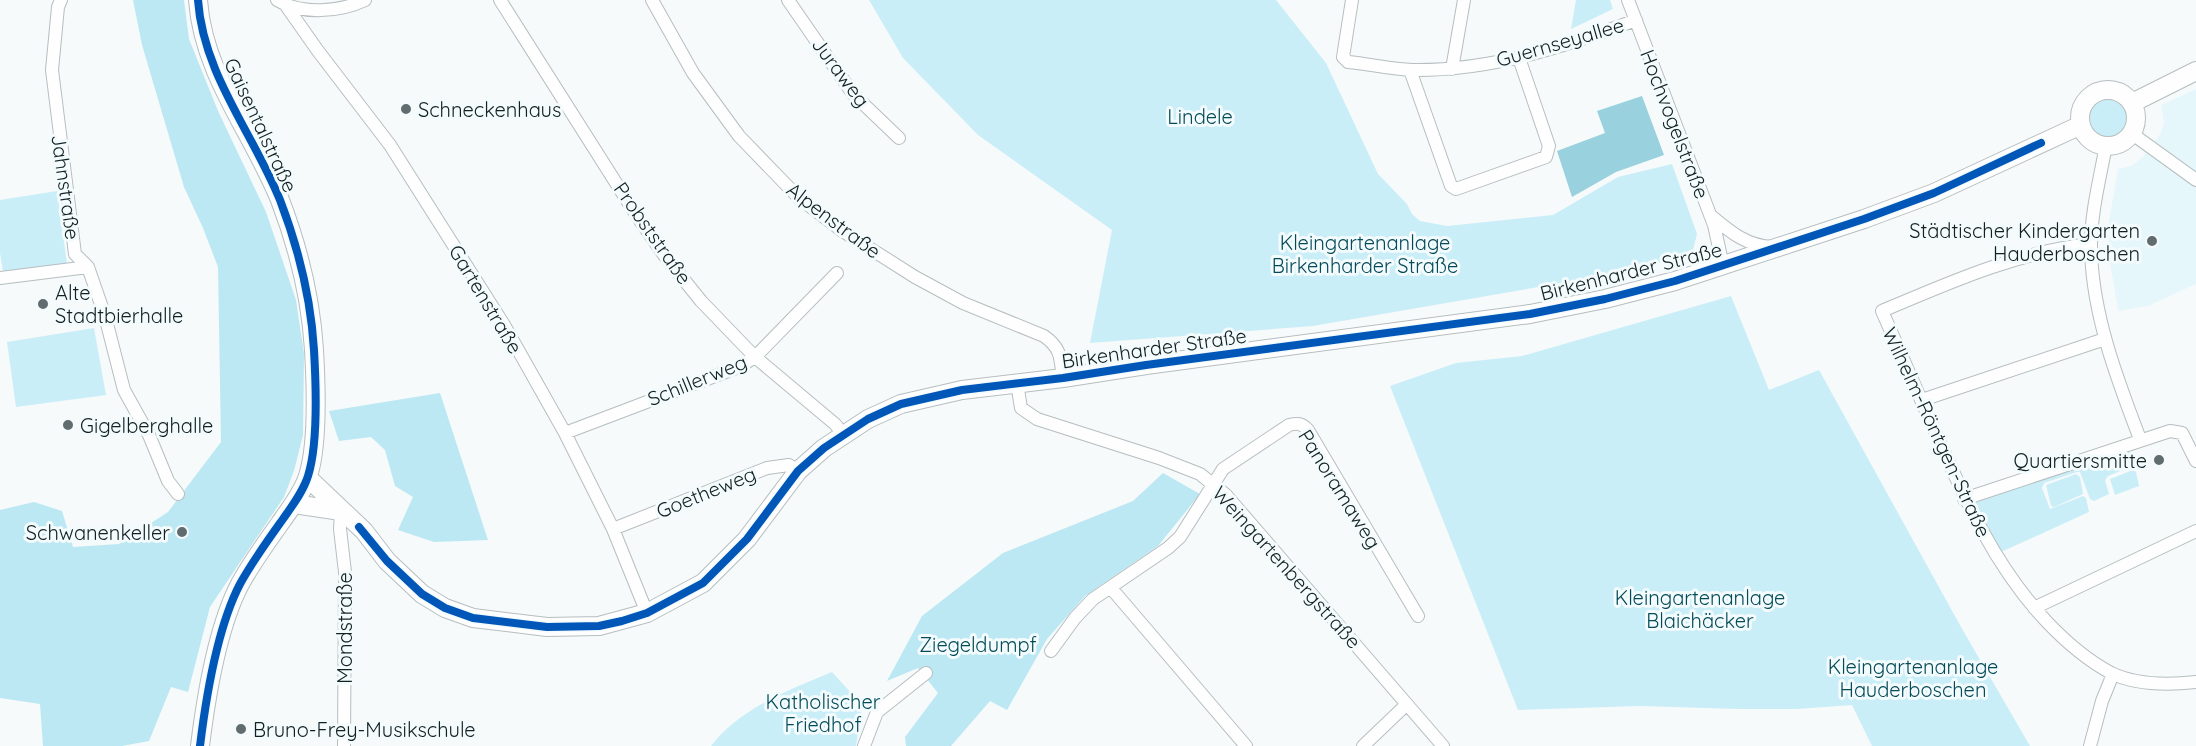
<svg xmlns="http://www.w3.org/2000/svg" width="2196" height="746" viewBox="0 0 2196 746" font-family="Quicksand,sans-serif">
<rect width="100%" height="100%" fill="#f6fafb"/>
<!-- built -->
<path fill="#e6f7fc" d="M 2196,89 L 2196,284 L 2148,306 L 2118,311 L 2109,256 L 2109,221 L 2118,169 L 2131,166 L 2143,157 L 2160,134 L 2164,123 L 2161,105 Z"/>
<!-- green -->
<path fill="#caeef7" d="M 869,0 L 1276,0 L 1326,63 L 1378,174 L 1407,204 L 1412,214 L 1420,221 L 1447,226 L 1553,215 L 1618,177 L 1672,164 L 1697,234 L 1693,250 L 1682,257 L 1575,284 L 1574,281 L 1313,326 L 1090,343 L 1112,230 L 978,135 L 903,58 Z
M 1576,0 L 1610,0 L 1613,9 L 1571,29 Z
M2087 117a20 20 0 1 1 40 0a20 20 0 1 1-40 0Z
M 57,191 L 67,264 L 3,272 L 0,253 L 0,200 Z
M 1731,296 L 1769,390 L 1819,370 L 1961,627 L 2030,746 L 1872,746 L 1852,705 L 1797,709 L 1738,709 L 1640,706 L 1518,710 L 1390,386 L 1456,363 L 1522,356 Z
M 94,328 L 106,395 L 16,407 L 7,342 Z
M 2130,449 L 2133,466 L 2108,476 L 2105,480 L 2109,494 L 2094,501 L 2090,499 L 2080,472 L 2077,472 L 2044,483 L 2042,488 L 2050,509 L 2083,496 L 2086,498 L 2089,512 L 2001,552 L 1975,505 L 1979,498 Z
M 2133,470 L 2136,472 L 2139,486 L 2115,495 L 2110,479 Z
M 2076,474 L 2080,477 L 2083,494 L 2054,507 L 2051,506 L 2046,485 Z
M 832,672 L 862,705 L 856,746 L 711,746 C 740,708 789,690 832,672 Z"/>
<!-- forest -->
<path fill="#bce8f3" d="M 133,0 L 184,0 L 189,39 L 218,111 L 266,212 L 296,300 L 304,354 L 303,435 L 294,471 L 284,497 L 210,607 L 188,692 L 171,687 L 149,741 L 122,746 L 43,746 L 40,704 L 0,698 L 0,510 L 34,502 L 62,511 L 73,547 L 119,544 L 168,512 L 221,442 L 218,267 L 203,228 L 184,187 L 142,45 Z
M 440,393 L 488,540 L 434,542 L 398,530 L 413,497 L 395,486 L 385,450 L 371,437 L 339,441 L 329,411 Z
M 1163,473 L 1200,494 L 1158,546 L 1085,596 L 1047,639 L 1007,710 L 990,701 L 951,746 L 906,746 L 905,737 L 938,693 L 918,668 L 887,681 L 922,616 L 1003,553 L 1133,501 Z"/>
<!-- water -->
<path fill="#9ad1de" d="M 1642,96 L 1664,155 L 1616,172 L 1572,197 L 1557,151 L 1605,133 L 1597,111 Z"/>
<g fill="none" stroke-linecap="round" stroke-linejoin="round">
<!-- street casing -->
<g stroke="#b6bec0" stroke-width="14">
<path id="street" d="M 61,0 L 58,7 L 52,70 L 75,254 L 88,267 L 105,316 L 124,390 L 149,435 L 168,481 L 178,494
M 277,0 C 301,15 340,12 365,0
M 500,0 L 637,216 L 664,255 L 701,301 L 755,357 L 835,424 L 843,434
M 652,0 L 693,73 L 739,136 L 799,198 L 841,230 L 915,277 L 963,303 L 1044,336 C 1062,349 1060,358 1063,378
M 788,0 L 853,94 L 899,138
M 1352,0 L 1343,57 L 1348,62 C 1369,64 1391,69 1412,70 C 1490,71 1564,47 1636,20
M 1628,0 L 1714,225 L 1723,266
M 287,7 L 318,51 L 390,145 L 504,325 L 565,433 L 613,529 L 647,613
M 1452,69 L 1464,0
M 1410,70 L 1451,186 L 1456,189 L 1546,157 L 1549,146 L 1519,58
M 2131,133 L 2196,180
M 2106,145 C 2100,178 2091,212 2091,245 C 2091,311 2117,379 2140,439
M 1710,215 C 1729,231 1746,246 1773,247
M 2091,244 C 2020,251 1948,283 1882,311 C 1899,349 1916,388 1933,427 C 1964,497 1994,566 2047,622 C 2066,642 2087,660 2111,673 C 2136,685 2169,685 2196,682
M 0,278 L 88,267
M 1017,383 L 1021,408 L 1037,419 L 1159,458 L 1200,474 L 1226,495 L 1443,746
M 1922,400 L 2105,339
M 565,433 L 739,367 L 755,357 L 837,273
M 1964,499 L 2170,431 L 2182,433 L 2196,461
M 341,511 L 340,529 L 345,572 L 344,746
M 613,529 L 767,468 L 789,465 L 798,471
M 1111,588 L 1246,746
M 2034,608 L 2196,531
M 1051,651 L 1075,618 L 1093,599 L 1168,548 L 1180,537 L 1223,469 L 1289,425 C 1297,423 1302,423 1308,430 L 1418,616
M 864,746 L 877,712 L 926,673
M 1363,746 L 1407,704
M 2090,746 L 2102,701 L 2113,674"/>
</g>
<!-- secondary casing -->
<g stroke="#b6bec0" stroke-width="20">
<path id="secondary" d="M 198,0 C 203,74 253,133 280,200 C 298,247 311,300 314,350 C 316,384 318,445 308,476 C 303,492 292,506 283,519 C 268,540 252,562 240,584 C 217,628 206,697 200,746
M2080 118a28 28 0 1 1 56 0a28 28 0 1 1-56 0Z
M 2132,103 L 2196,71
M 308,478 L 364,531 L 387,561 L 422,594 L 445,608 L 473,618 L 547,627 L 599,626 L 647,613 L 703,583 L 747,539 L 798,471 L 824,448 L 868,419 L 901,404 L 962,390 L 1063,378 L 1146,365 L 1530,314 L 1605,299 L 1675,281 L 1864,219 L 1934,193 L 2081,125
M 294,504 L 341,511"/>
</g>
<!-- street -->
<use href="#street" stroke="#fefefe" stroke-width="12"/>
<!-- secondary -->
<use href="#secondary" stroke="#fefefe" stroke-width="18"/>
<!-- cycleway casing -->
<g stroke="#f4fbfd" stroke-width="11">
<path id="cycleway" d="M 198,0 C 203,74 253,133 280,200 C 298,247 311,300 314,350 C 316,384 318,445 308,476 C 303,492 292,506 283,519 C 268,540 252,562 240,584 C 217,628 206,697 200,746
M 359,527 L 387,561 L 422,594 L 445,608 L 473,618 L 547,627 L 599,626 L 622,621 L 647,613 L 703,583 L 747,539 L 798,471 L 824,448 L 868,419 L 901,404 L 962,390 L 1063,378 L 1146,365 L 1530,314 L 1605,299 L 1675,281 L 1864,219 L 1934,193 L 2041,143"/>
</g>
<!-- cycleway -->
<use href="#cycleway" stroke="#0057b8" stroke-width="8"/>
</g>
<!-- markers -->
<g fill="#616c6f" stroke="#f4fbfd" stroke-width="2">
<circle cx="406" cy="109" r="6"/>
<circle cx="2152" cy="241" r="6"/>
<circle cx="43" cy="304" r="6"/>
<circle cx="68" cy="425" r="6"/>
<circle cx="2159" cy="460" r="6"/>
<circle cx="182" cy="532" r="6"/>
<circle cx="241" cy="729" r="6"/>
</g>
<g text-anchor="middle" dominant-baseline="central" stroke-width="6" stroke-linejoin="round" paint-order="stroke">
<!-- street labels -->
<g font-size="20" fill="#112023" stroke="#f4fbfd">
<text transform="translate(1560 42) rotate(-16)">Guernseyallee</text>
<text transform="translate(841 72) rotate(53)">Juraweg</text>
<text transform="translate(1675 124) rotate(69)">Hochvogelstraße</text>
<text transform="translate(261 125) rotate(65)">Gaisentalstraße</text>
<text transform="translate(66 187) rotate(82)">Jahnstraße</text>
<text transform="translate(834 220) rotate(37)">Alpenstraße</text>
<text transform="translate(653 233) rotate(55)">Probststraße</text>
<text transform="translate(1631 271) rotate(-14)">Birkenharder Straße</text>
<text transform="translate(486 299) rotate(59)">Gartenstraße</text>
<text transform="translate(1154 348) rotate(-8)">Birkenharder Straße</text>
<text transform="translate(697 380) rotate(-22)">Schillerweg</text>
<text transform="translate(1937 432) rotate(65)">Wilhelm-Röntgen-Straße</text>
<text transform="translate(1340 489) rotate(58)">Panoramaweg</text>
<text transform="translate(706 492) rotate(-22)">Goetheweg</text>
<text transform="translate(1287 567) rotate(48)">Weingartenbergstraße</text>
<text transform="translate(344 628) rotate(-90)">Mondstraße</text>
</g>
<!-- poi labels -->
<g font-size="20" fill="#112023" stroke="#f4fbfd" text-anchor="start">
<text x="418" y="109">Schneckenhaus</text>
<text x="2140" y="230" text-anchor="end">Städtischer Kindergarten<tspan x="2140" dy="23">Hauderboschen</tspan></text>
<text x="55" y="292">Alte<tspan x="55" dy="23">Stadtbierhalle</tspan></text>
<text x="80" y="425">Gigelberghalle</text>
<text x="2147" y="460" text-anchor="end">Quartiersmitte</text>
<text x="170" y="532" text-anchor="end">Schwanenkeller</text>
<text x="253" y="729">Bruno-Frey-Musikschule</text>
</g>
<!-- park labels -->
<g font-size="20" fill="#044b59" stroke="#f4fbfd">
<text x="1200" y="116">Lindele</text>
<text x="1365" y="242">Kleingartenanlage<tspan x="1365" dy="23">Birkenharder Straße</tspan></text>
<text x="1700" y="597">Kleingartenanlage<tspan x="1700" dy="23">Blaichäcker</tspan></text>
<text x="978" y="644">Ziegeldumpf</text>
<text x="1913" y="666">Kleingartenanlage<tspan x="1913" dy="23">Hauderboschen</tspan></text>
<text x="823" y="701">Katholischer<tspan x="823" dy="23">Friedhof</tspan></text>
</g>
</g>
</svg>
